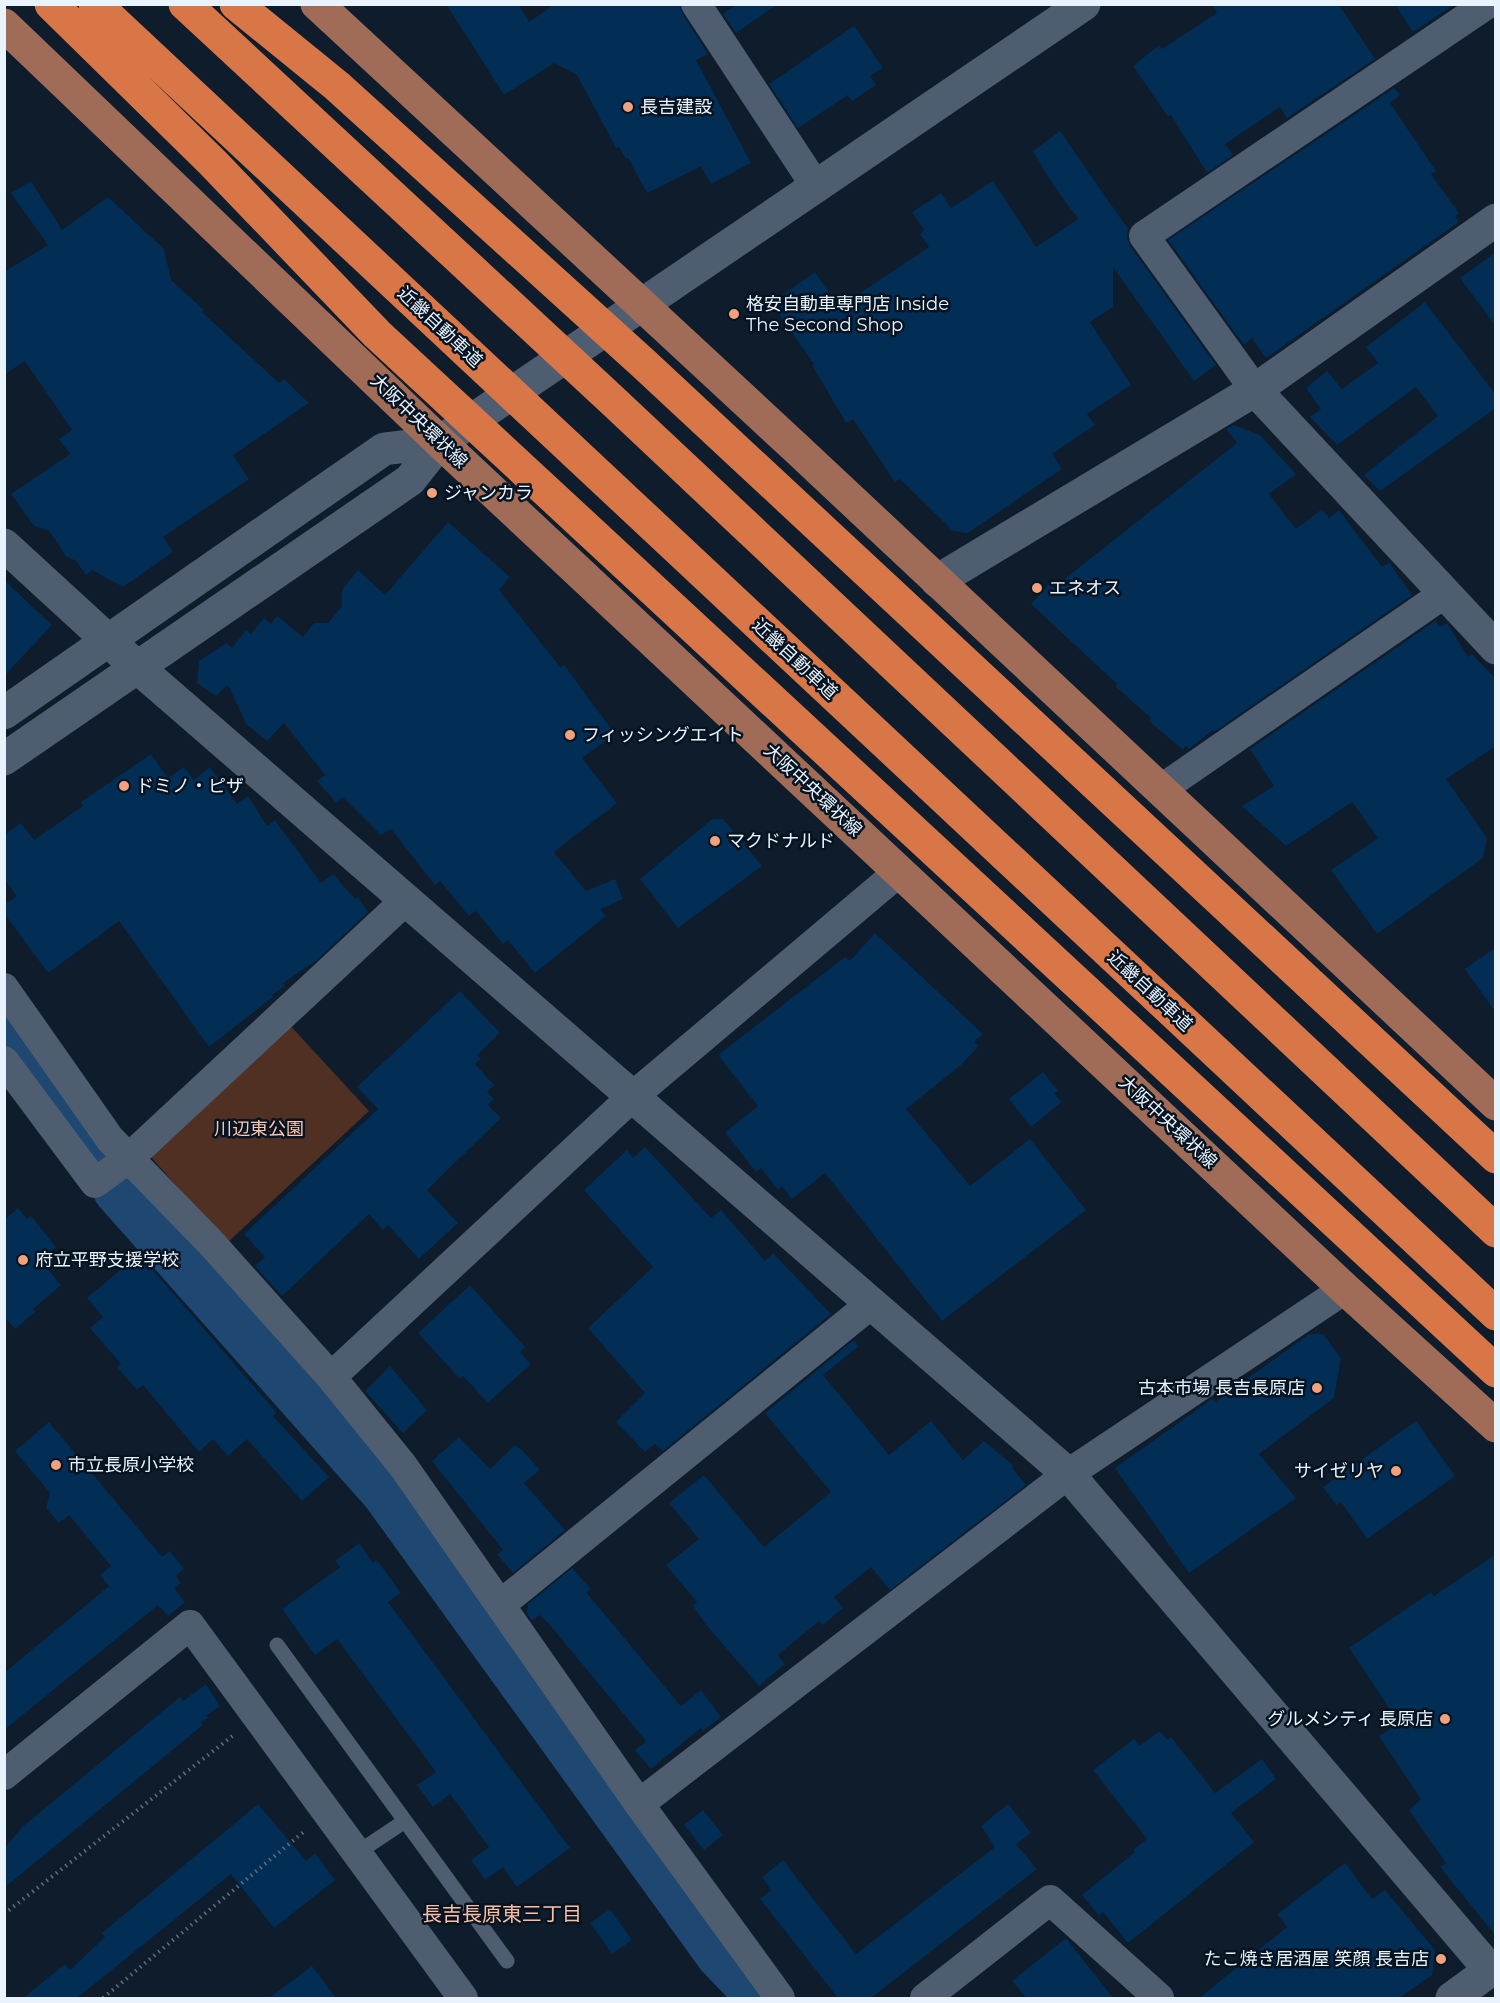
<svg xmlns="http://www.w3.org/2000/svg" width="1500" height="2003" viewBox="0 0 1500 2003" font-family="Montserrat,'Noto Sans JP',sans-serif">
<rect width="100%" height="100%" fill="#0e1c2b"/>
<!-- green -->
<path fill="#503022" d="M 286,1021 L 369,1111 L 227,1243 L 151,1157 Z"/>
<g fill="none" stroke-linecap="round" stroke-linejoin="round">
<!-- river -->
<path stroke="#1e4771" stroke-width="51" d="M 4,1025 L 94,1155
M 118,1189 L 386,1491 L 721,1954 L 746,1980 L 758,1998"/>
</g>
<!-- building -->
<path fill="#022d55" d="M 446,4 L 518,4 L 529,22 L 555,4 L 679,4 L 682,13 L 708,54 L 696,60 L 751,163 L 711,184 L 701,166 L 647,193 L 628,158 L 626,159 L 619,147 L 616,148 L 577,75 L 554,63 L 504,95 Z
M 737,4 L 778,4 L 736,33 L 723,14 Z
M 1212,4 L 1338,4 L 1375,59 L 1287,118 L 1280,107 L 1225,144 L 1233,155 L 1207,173 L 1171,115 L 1168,117 L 1133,66 L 1159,45 L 1162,49 L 1217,13 Z
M 1395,4 L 1455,4 L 1413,32 Z
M 854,26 L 883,68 L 870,76 L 876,85 L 852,101 L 848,95 L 798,128 L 769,84 Z
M 1394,88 L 1400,95 L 1390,103 L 1436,171 L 1431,174 L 1459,213 L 1455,216 L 1459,222 L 1266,358 L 1252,338 L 1244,345 L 1168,240 Z
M 1060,131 L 1128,229 L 1127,238 L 1130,246 L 1216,365 L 1194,381 L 1113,267 L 1113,307 L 1090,322 L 1131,385 L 1087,414 L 1095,425 L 1052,454 L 1062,469 L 968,533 L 953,531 L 900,479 L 895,482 L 853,419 L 846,423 L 812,365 L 814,364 L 771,303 L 815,272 L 839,307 L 929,247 L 920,234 L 924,230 L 912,212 L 941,193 L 951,208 L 993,181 L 1036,247 L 1078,219 L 1050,180 L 1033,151 Z
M 31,181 L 62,230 L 108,197 L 164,249 L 171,280 L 204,310 L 202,312 L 279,383 L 284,379 L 309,403 L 233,455 L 249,479 L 163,537 L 173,552 L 123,587 L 92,570 L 86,575 L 76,561 L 66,556 L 49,531 L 34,526 L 11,494 L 70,454 L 59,439 L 72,430 L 25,361 L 4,375 L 4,272 L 48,245 L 11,193 Z
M 1496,252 L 1496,327 L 1460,278 Z
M 1425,302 L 1496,395 L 1496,408 L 1380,491 L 1364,475 L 1438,416 L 1416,387 L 1337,445 L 1310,417 L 1321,409 L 1306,388 L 1327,371 L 1342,389 L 1378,363 L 1366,347 Z
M 1234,425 L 1260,435 L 1296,474 L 1269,494 L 1296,529 L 1322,509 L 1329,518 L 1339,510 L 1382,567 L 1389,562 L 1412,595 L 1214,732 L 1213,730 L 1189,749 L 1186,746 L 1183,750 L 1149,721 L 1151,718 L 1115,686 L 1117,684 L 1031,604 L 1049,584 L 1053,588 L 1237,443 L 1226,429 Z
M 448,522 L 510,577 L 499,590 L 561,668 L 564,665 L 615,734 L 582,758 L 617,803 L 554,852 L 586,891 L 615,879 L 623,899 L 600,909 L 606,916 L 535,973 L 508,940 L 503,944 L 476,911 L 469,916 L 440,881 L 435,885 L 391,829 L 381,835 L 343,797 L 336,803 L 317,781 L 325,775 L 284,723 L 267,741 L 246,724 L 228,685 L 216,696 L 197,683 L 199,661 L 226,643 L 232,648 L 246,630 L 251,634 L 264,618 L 271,624 L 277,616 L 303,637 L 314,623 L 328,623 L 342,606 L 342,590 L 358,570 L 385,595 Z
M 4,580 L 52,625 L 4,676 Z
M 1435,621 L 1441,627 L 1447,623 L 1468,657 L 1472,654 L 1496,679 L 1496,746 L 1446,779 L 1487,838 L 1483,858 L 1377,934 L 1331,870 L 1378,838 L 1352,802 L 1286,846 L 1242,806 L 1274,786 L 1250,749 Z
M 151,754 L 168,778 L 184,767 L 194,780 L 210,767 L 237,804 L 248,796 L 267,826 L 275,820 L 321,883 L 333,874 L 355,899 L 358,897 L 368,912 L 317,960 L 283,983 L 285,986 L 272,995 L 273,997 L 209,1047 L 119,921 L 48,973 L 4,913 L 4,905 L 17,896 L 4,879 L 4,835 L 21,823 L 34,840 L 83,806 L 81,802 Z
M 712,819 L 723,819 L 762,866 L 678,928 L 640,879 Z
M 875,933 L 983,1034 L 974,1042 L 979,1046 L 961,1065 L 906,1109 L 970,1186 L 1030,1139 L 1086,1210 L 942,1321 L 825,1173 L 792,1199 L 782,1186 L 778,1190 L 761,1168 L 756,1172 L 725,1132 L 758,1106 L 718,1055 L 845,957 L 850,961 Z
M 1496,947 L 1496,1013 L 1465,969 Z
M 460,991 L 500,1033 L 477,1055 L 481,1059 L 475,1064 L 494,1085 L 487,1092 L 494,1099 L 488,1105 L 501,1118 L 427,1190 L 458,1223 L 419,1259 L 388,1225 L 383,1230 L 369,1214 L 282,1296 L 255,1266 L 265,1257 L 244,1234 L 378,1109 L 357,1087 Z
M 1043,1072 L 1058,1091 L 1054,1093 L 1062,1102 L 1031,1127 L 1009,1099 Z
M 645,1147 L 711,1218 L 721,1210 L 765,1261 L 773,1253 L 831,1314 L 663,1451 L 655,1444 L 645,1452 L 616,1422 L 645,1393 L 588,1328 L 653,1267 L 584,1190 L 627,1150 L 633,1158 Z
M 18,1208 L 27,1219 L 31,1216 L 56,1247 L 40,1260 L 61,1285 L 33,1309 L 36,1311 L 15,1329 L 4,1317 L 4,1220 Z
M 139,1254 L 277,1413 L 273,1416 L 329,1477 L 302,1501 L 247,1439 L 228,1456 L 213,1439 L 199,1452 L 143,1385 L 137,1390 L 117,1367 L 121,1364 L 90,1328 L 103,1317 L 87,1298 Z
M 470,1285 L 525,1347 L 520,1352 L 531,1364 L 488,1403 L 463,1376 L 460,1379 L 418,1333 Z
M 1309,1334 L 1323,1334 L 1341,1358 L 1334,1398 L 1259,1454 L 1296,1498 L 1189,1573 L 1115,1468 L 1212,1399 L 1215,1402 Z
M 854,1340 L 859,1346 L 823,1375 L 889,1455 L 931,1421 L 963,1460 L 984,1441 L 1014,1466 L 1012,1468 L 1026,1485 L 890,1590 L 871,1567 L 834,1597 L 843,1608 L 823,1625 L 819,1621 L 778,1655 L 785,1664 L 759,1686 L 707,1626 L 693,1606 L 697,1602 L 666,1565 L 699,1539 L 669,1503 L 704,1475 L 764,1547 L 831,1492 L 765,1413 Z
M 390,1366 L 427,1410 L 403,1433 L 365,1391 Z
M 1416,1421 L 1455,1476 L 1367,1539 L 1341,1502 L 1336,1505 L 1323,1487 Z
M 49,1422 L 162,1557 L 170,1551 L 184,1569 L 176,1576 L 181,1583 L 174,1588 L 185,1602 L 168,1616 L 158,1605 L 4,1730 L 4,1673 L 109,1586 L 100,1575 L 111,1566 L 69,1515 L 59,1523 L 46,1508 L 50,1493 L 15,1451 Z
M 459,1437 L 490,1469 L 515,1445 L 522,1450 L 540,1470 L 524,1483 L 565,1530 L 513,1573 L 497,1554 L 503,1550 L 432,1461 Z
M 359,1543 L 373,1563 L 377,1560 L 401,1593 L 388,1602 L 570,1848 L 517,1887 L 503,1867 L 485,1880 L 471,1860 L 489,1847 L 450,1794 L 433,1807 L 417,1785 L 436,1772 L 337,1639 L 315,1655 L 282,1609 L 340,1567 L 335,1561 Z
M 1496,1554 L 1496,1936 L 1440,1867 L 1446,1863 L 1409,1810 L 1421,1799 L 1379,1736 L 1399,1723 L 1349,1648 L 1431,1592 L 1434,1596 Z
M 572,1568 L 591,1589 L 586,1592 L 681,1706 L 701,1690 L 721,1717 L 703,1731 L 701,1728 L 651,1769 L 635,1750 L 646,1741 L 549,1624 L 540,1615 L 532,1621 L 527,1613 L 528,1604 Z
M 206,1684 L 220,1706 L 206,1716 L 208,1718 L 201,1722 L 203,1725 L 4,1888 L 4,1849 L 22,1827 L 180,1697 L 183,1701 Z
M 1160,1731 L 1167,1740 L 1171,1737 L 1215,1793 L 1262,1759 L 1276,1779 L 1231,1813 L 1254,1842 L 1128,1943 L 1103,1912 L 1099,1916 L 1082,1895 L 1135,1852 L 1133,1850 L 1147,1839 L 1093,1770 L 1134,1739 L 1139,1746 Z
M 258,1804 L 306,1861 L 315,1853 L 335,1880 L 274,1928 L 231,1874 L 77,1998 L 23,1998 L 65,1964 L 70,1970 L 105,1937 L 102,1933 Z
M 1008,1804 L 1031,1833 L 1016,1844 L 1037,1869 L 871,1998 L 838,1998 L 760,1899 L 771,1890 L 762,1877 L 783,1860 L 856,1954 L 995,1847 L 981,1826 Z
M 703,1810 L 723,1835 L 704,1850 L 684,1825 Z
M 1345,1863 L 1372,1899 L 1385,1890 L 1435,1950 L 1432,1975 L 1399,1998 L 1199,1998 L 1287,1927 L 1277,1914 Z
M 610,1909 L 632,1940 L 612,1954 L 590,1923 Z
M 1066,1938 L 1113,1998 L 1026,1998 L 1012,1981 Z
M 312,1966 L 336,1998 L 269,1998 Z"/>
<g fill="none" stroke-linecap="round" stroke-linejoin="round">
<!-- path -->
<path stroke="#626e7b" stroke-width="4" stroke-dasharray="1.5 4.5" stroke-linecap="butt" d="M 4,1914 L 235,1734
M 103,1998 L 306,1830"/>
<!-- service -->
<path stroke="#4e5e70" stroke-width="15" d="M 277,1645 L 507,1961
M 357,1853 L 405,1821"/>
<!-- minor -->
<path stroke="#4e5e70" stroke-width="30" d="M 696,4 L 815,185
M 1255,390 L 1144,236 L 1487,4
M 1160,790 L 1445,593
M 4,988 L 110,1139 L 212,1244 L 331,1377 L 403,1466 L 639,1804 L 780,1998
M 4,1061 L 95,1183 L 129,1158 L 406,900
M 331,1377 L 632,1097 L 900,871
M 500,1605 L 871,1304
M 4,1775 L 190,1625 L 463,1998
M 639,1804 L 1068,1474 L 1345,1289
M 925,1998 L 1050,1900 L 1159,1998"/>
<!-- tertiary -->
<path stroke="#4e5e70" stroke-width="33" d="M 1255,390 L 1496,648
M 4,545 L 137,667 L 1068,1474 L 1490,1970
M 937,581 L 1255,390 L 1496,220
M 4,713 L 384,449 L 440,442
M 4,759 L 410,480 L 440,442 L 1084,4
M 1452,1998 L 1496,1966"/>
<!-- primary -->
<path stroke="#a16c57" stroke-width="33" d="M 317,4 L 795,447 L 1496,1104
M 4,25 L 440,442 L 1345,1289 L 1496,1426"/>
<!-- motorway -->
<path stroke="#d97647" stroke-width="33" d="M 51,4 L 213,163 L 377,334 L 1496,1371
M 95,4 L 1496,1314
M 185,4 L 613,401 L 1496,1231
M 236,4 L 337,86 L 644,364 L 1496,1157"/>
</g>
<!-- markers -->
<g fill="#f1a17d" stroke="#061321" stroke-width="2">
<circle cx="628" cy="107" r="6"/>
<circle cx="734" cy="314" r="6"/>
<circle cx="432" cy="493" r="6"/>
<circle cx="1037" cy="588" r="6"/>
<circle cx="570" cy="735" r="6"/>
<circle cx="124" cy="786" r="6"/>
<circle cx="715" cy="841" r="6"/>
<circle cx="23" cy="1260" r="6"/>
<circle cx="1317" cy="1388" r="6"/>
<circle cx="56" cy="1465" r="6"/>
<circle cx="1396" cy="1471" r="6"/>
<circle cx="1445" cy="1719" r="6"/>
<circle cx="1441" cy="1959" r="6"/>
</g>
<g text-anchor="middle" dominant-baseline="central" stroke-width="5" stroke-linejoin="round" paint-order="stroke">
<!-- poi labels -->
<g font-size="18" fill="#e9f3fd" stroke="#061321" text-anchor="start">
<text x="640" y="107">長吉建設</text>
<text x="746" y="304">格安自動車専門店 Inside<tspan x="746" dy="21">The Second Shop</tspan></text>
<text x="444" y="493">ジャンカラ</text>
<text x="1049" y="588">エネオス</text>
<text x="582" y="735">フィッシングエイト</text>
<text x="136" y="786">ドミノ・ピザ</text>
<text x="727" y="841">マクドナルド</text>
<text x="35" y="1260">府立平野支援学校</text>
<text x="1305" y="1388" text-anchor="end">古本市場 長吉長原店</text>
<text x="68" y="1465">市立長原小学校</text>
<text x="1384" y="1471" text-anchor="end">サイゼリヤ</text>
<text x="1433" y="1719" text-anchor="end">グルメシティ 長原店</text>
<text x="1429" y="1959" text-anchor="end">たこ焼き居酒屋 笑顔 長吉店</text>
</g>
<!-- street labels -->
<g font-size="18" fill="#e9f3fd" stroke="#061321">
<text transform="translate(440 327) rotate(43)">近畿自動車道</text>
<text transform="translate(419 421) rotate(44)">大阪中央環状線</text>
<text transform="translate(795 659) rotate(43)">近畿自動車道</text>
<text transform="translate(813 790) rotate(43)">大阪中央環状線</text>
<text transform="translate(1150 991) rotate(43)">近畿自動車道</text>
<text transform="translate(1168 1122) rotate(43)">大阪中央環状線</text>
</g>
<!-- park labels -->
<g font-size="18" fill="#fec8b1" stroke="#061321">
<text x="259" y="1129">川辺東公園</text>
</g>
<!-- neighbourhood labels -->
<g font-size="20" fill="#fdbfa4" stroke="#061321">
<text x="502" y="1914">長吉長原東三丁目</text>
</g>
</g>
<!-- border -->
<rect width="1500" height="2003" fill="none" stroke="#e9f3fd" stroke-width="12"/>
</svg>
